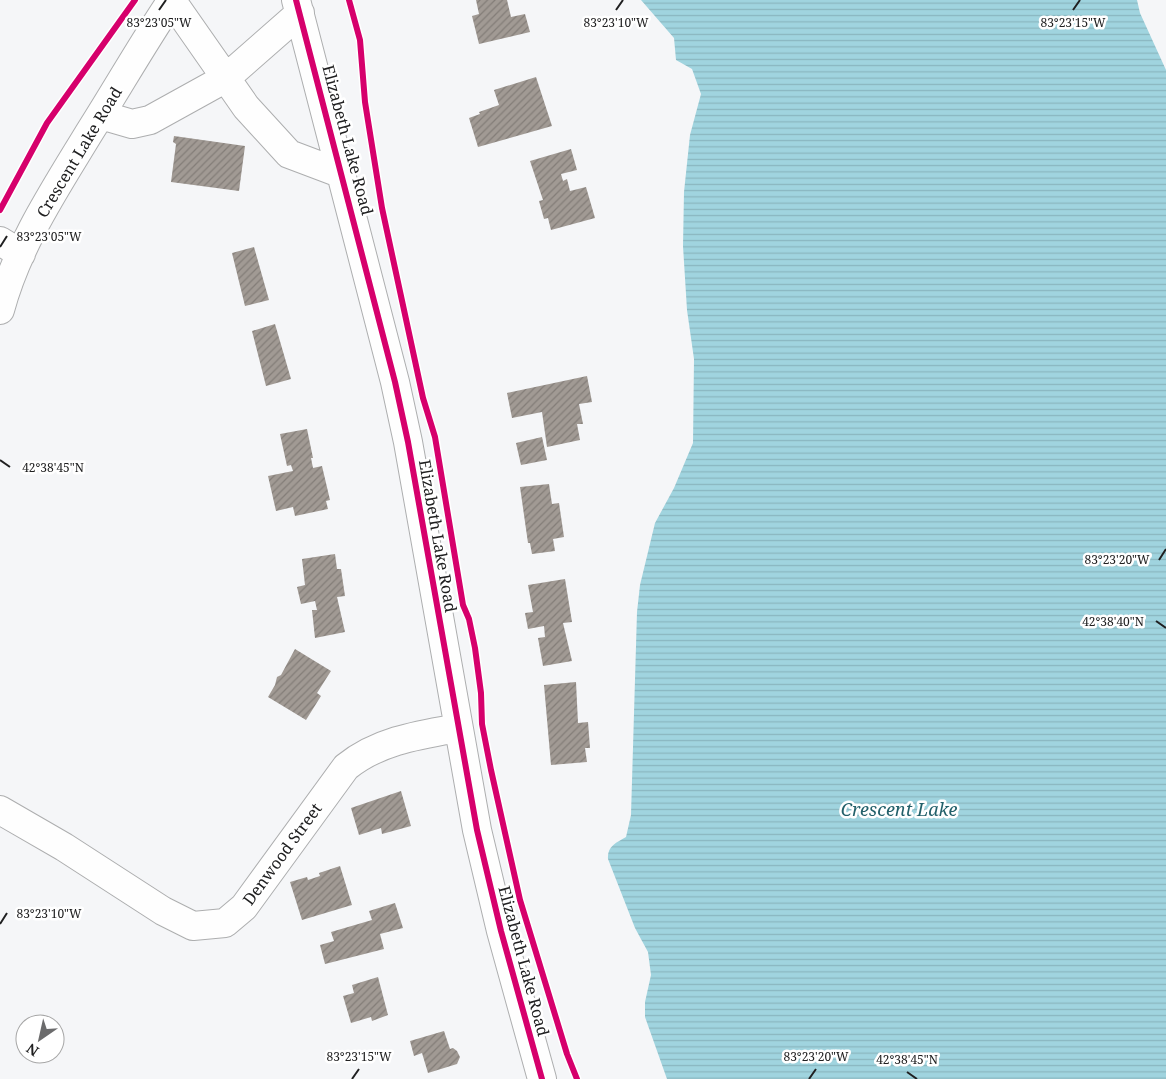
<svg xmlns="http://www.w3.org/2000/svg" width="1166" height="1079" viewBox="0 0 1166 1079" font-family="'Noto Serif',serif">
<defs>
<pattern id="water-rules" width="6" height="5" patternUnits="userSpaceOnUse" patternTransform="scale(1.25)"><rect width="6" height="5" fill="#a0d4df"/><path d="M0 2.5h6" fill="none" stroke="#8ab6bf"/></pattern>
<pattern id="building-hatch" width="6" height="6" patternUnits="userSpaceOnUse" patternTransform="scale(1.25)"><rect width="6" height="6" fill="#a19a94"/><path d="M-1 1l2-2M0 6l6-6M5 7l2-2" fill="none" stroke="#837d78"/></pattern>
</defs>
<rect width="100%" height="100%" fill="#f5f6f8"/>
<!-- water -->
<path fill="url(#water-rules)" d="M 641,0 L 1137,0 L 1140,13 L 1166,70 L 1166,1079 L 667,1079 L 645,1017 L 645,1002 L 651,975 L 648,952 L 635,928 L 608,859 C 607,846 616,843 626,837 L 631,815 L 637,612 L 640,585 L 655,523 L 674,488 L 693,443 L 694,359 L 687,310 L 683,246 L 684,192 L 690,135 L 701,94 L 692,69 L 676,60 L 674,38 Z"/>
<!-- building -->
<path fill="url(#building-hatch)" d="M 476,0 L 507,0 L 511,17 L 525,14 L 530,32 L 479,44 L 472,16 L 479,14 Z
M 536,77 L 552,126 L 478,147 L 469,118 L 480,114 L 479,112 L 499,105 L 494,90 Z
M 174,136 L 245,146 L 239,191 L 171,182 L 176,144 L 173,142 Z
M 571,149 L 577,170 L 561,174 L 563,181 L 567,179 L 570,191 L 586,187 L 595,218 L 551,230 L 548,218 L 544,219 L 539,201 L 543,200 L 530,161 Z
M 254,247 L 269,300 L 245,306 L 232,253 Z
M 275,324 L 291,379 L 266,386 L 252,331 Z
M 587,376 L 592,402 L 579,404 L 583,424 L 577,424 L 580,440 L 547,447 L 542,412 L 512,418 L 507,393 Z
M 307,429 L 313,458 L 311,458 L 313,468 L 322,466 L 330,500 L 326,501 L 328,509 L 295,516 L 293,507 L 276,511 L 268,476 L 293,471 L 291,465 L 287,466 L 280,434 Z
M 542,437 L 547,460 L 521,465 L 516,443 Z
M 549,484 L 552,504 L 559,503 L 564,537 L 553,539 L 555,551 L 532,554 L 530,543 L 528,543 L 520,487 Z
M 335,554 L 337,569 L 341,569 L 345,596 L 337,597 L 345,632 L 315,638 L 312,610 L 317,610 L 315,601 L 301,604 L 297,587 L 305,585 L 302,559 Z
M 565,579 L 572,622 L 563,623 L 572,661 L 543,666 L 538,638 L 545,637 L 544,626 L 528,629 L 525,613 L 533,612 L 528,585 Z
M 295,649 L 331,671 L 317,693 L 321,696 L 306,720 L 268,697 L 275,685 L 277,677 L 281,675 Z
M 576,682 L 578,723 L 588,722 L 590,748 L 585,748 L 587,762 L 551,765 L 544,685 Z
M 401,791 L 411,826 L 382,834 L 381,828 L 359,835 L 351,808 Z
M 340,866 L 352,905 L 302,920 L 290,882 L 307,877 L 308,880 L 320,876 L 319,873 Z
M 395,903 L 403,928 L 380,934 L 384,949 L 325,964 L 320,945 L 334,941 L 331,932 L 372,920 L 369,911 Z
M 378,977 L 388,1015 L 372,1021 L 371,1017 L 351,1023 L 343,996 L 354,993 L 352,985 Z
M 444,1031 L 450,1049 L 453,1048 L 457,1051 L 460,1057 L 457,1064 L 428,1073 L 422,1053 L 414,1056 L 410,1041 Z"/>
<g fill="none" stroke-linecap="round" stroke-linejoin="round">
<!-- minor casing -->
<g stroke="#adaeaf" stroke-width="30">
<path id="minor" d="M 296,0 L 395,382 L 408,442 L 477,830 L 501,931 L 542,1079
M 172,1 L 246,107 L 289,154 L 342,174
M 101,115 L 132,124 L 150,120 L 226,78 L 300,13
M 0,241 L 21,254
M 0,310 C 17,246 55,189 89,133 C 117,89 143,43 172,0
M 0,810 L 64,847 L 163,911 L 193,926 L 225,923 L 244,907 L 346,767 C 378,741 418,735 458,728"/>
</g>
<!-- minor -->
<use href="#minor" stroke="#fefefe" stroke-width="28"/>
<!-- cycleway casing -->
<g stroke="#fff" stroke-width="9">
<path id="cycleway" d="M 296,0 L 395,382 L 408,442 L 477,830 L 501,931 L 542,1079
M 349,0 L 360,40 L 365,102 L 382,208 L 423,398 L 435,437 L 463,605 L 469,619 L 475,648 L 481,693 L 482,724 L 491,770 L 520,900 L 567,1054 L 577,1079
M 0,210 L 47,123 L 135,0"/>
</g>
<!-- cycleway -->
<use href="#cycleway" stroke="#d6006c" stroke-width="6"/>
</g>
<!-- ticks -->
<path fill="none" stroke="#202021" stroke-width="2" d="M 159,10 L 166,0M 616,10 L 623,0M 1073,10 L 1080,0M 0,247 L 7,236M 0,460 L 10,467M 1159,560 L 1166,549M 1156,621 L 1166,628M 0,924 L 7,913M 907,1072 L 917,1079M 352,1079 L 359,1069M 809,1079 L 816,1069"/>
<g text-anchor="middle" dominant-baseline="central" stroke-width="5" stroke-linejoin="round" paint-order="stroke">
<!-- street labels -->
<g font-size="16" fill="#202021" stroke="#fff">
<text transform="translate(348 140) rotate(75)">Elizabeth Lake Road</text>
<text transform="translate(79 152) rotate(-59)">Crescent Lake Road</text>
<text transform="translate(438 536) rotate(80)">Elizabeth Lake Road</text>
<text transform="translate(282 854) rotate(-54)">Denwood Street</text>
<text transform="translate(524 961) rotate(75)">Elizabeth Lake Road</text>
</g>
<!-- water labels -->
<g font-size="18" font-style="italic" fill="#22606a" stroke="#fff">
<text x="899" y="809">Crescent Lake</text>
</g>
</g>
<g font-size="12" text-anchor="middle" fill="#202021" stroke="#fff" stroke-width="5" stroke-linejoin="round" paint-order="stroke">
<text x="159" y="27">83°23'05"W</text>
<text x="616" y="27">83°23'10"W</text>
<text x="1073" y="27">83°23'15"W</text>
<text x="49" y="241">83°23'05"W</text>
<text x="53" y="472">42°38'45"N</text>
<text x="1117" y="564">83°23'20"W</text>
<text x="1113" y="626">42°38'40"N</text>
<text x="49" y="918">83°23'10"W</text>
<text x="359" y="1061">83°23'15"W</text>
<text x="816" y="1061">83°23'20"W</text>
<text x="907" y="1064">42°38'45"N</text>
</g>
<!-- north arrow -->
<g transform="translate(40 1039) rotate(214)"><circle r="24" fill="#ffffff" stroke="#a6a6a6"/>
<path d="M0-4L9 19L0 12L-9 19Z" fill="#6b6b6c"/>
<text y="-8" font-size="14" font-weight="bold" text-anchor="middle" fill="#202021">N</text>
</g>
</svg>
